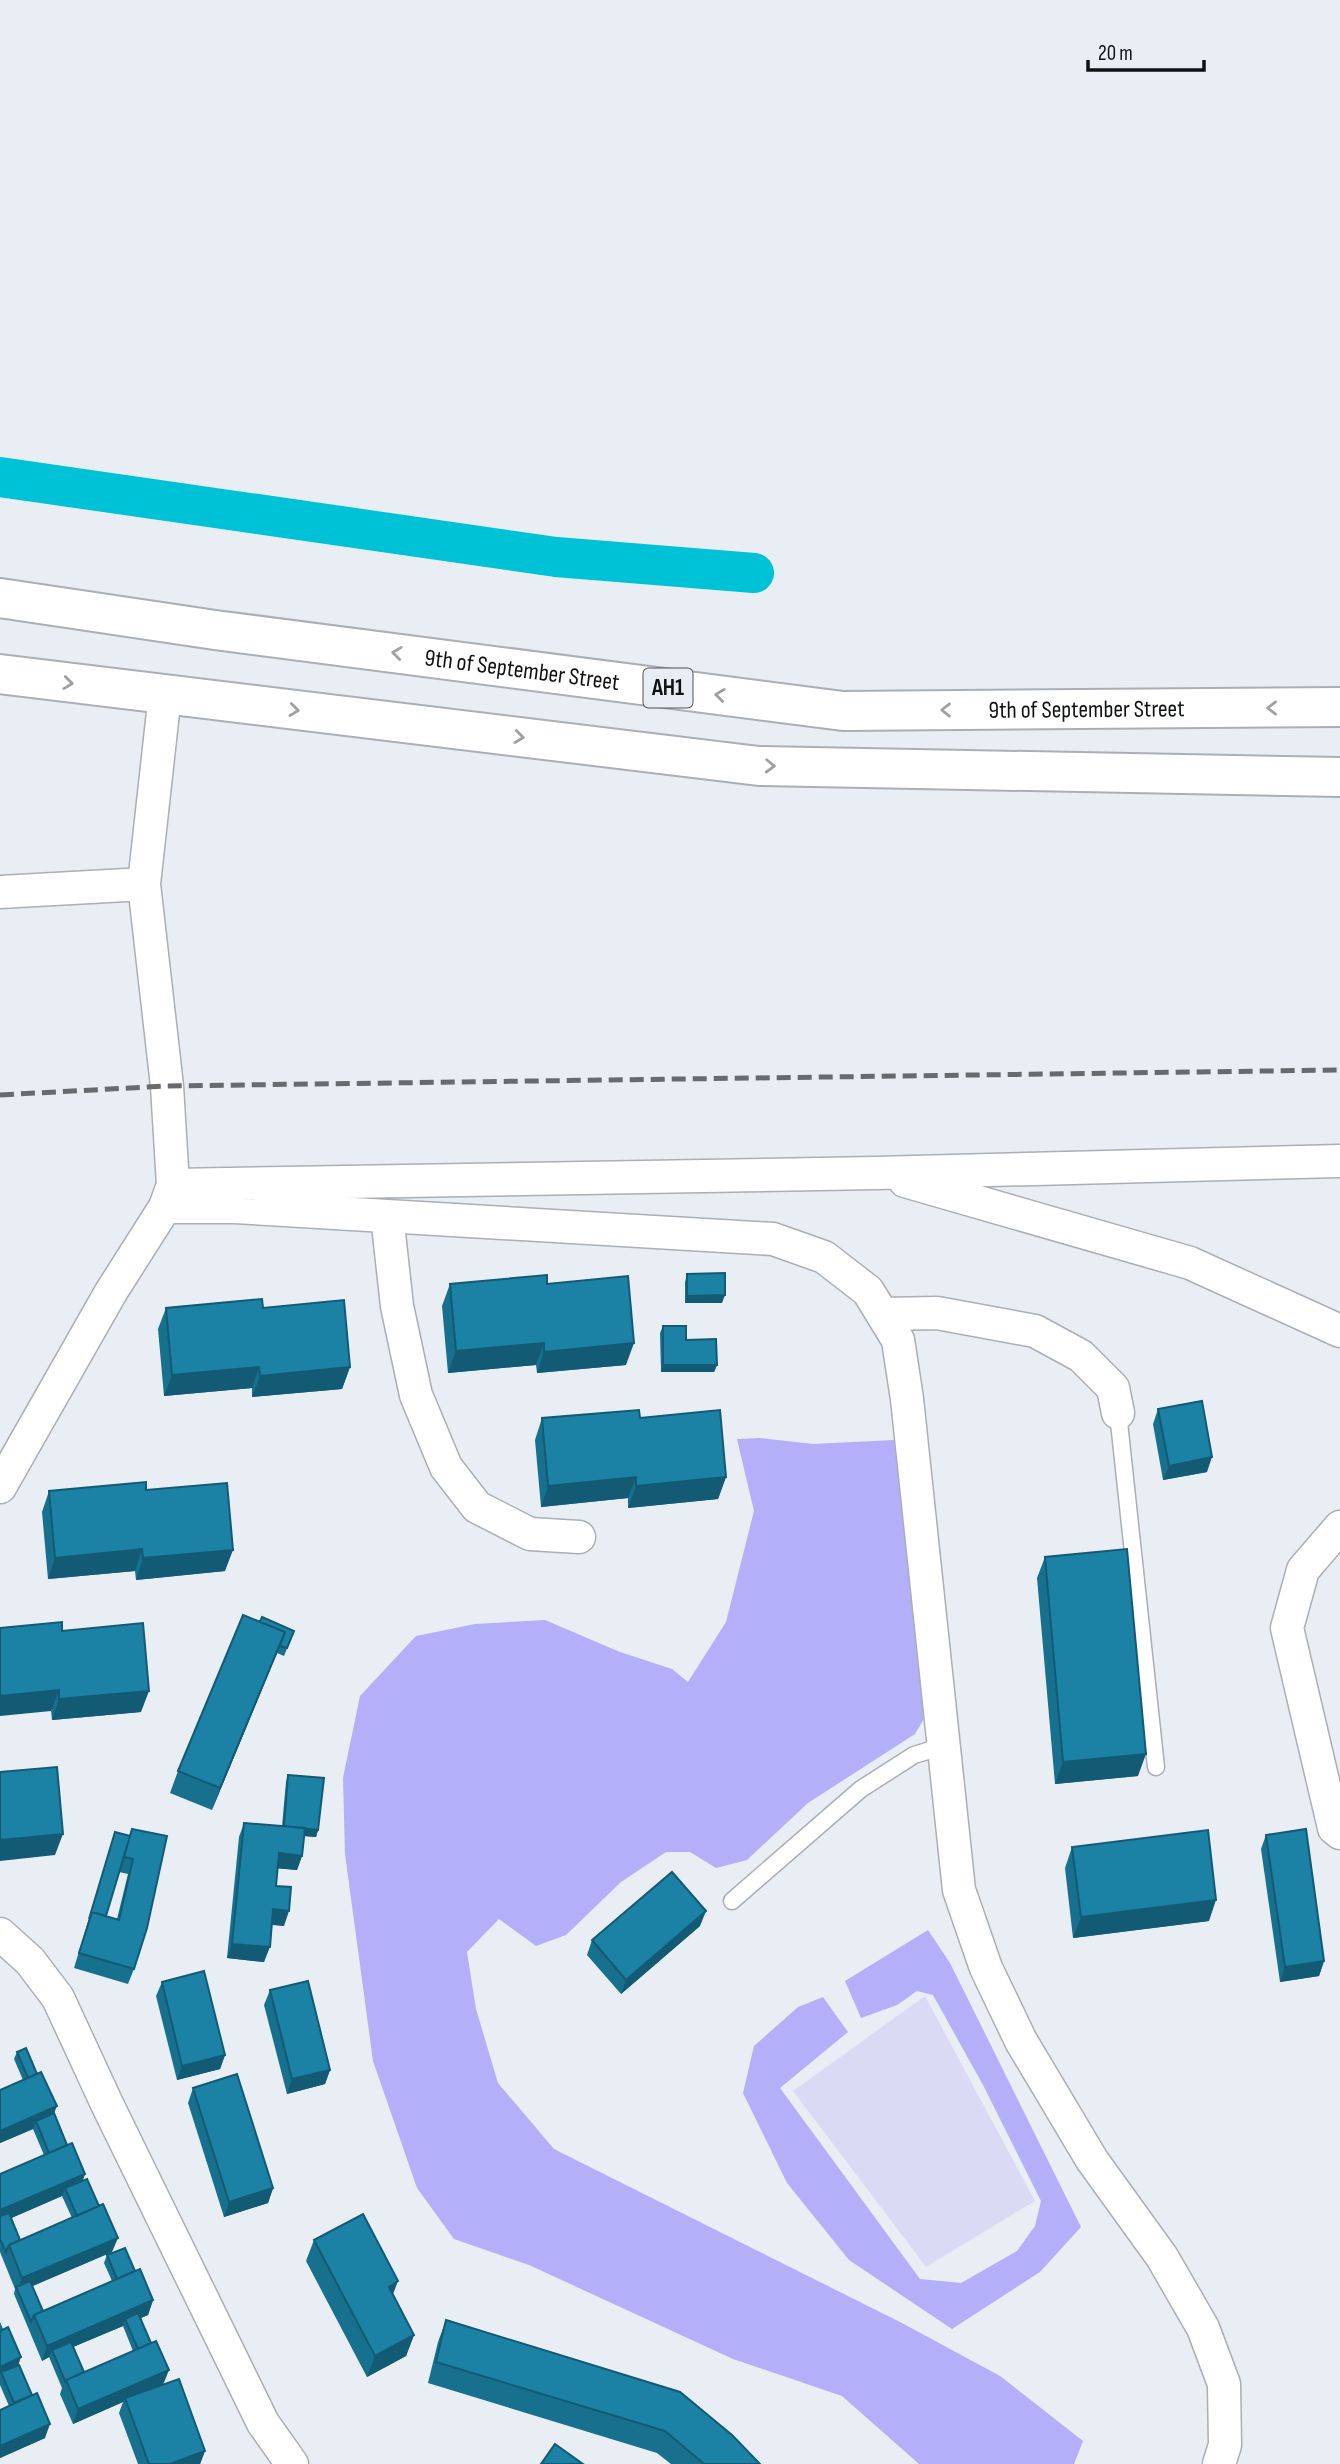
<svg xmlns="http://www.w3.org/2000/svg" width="1340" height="2464" viewBox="0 0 1340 2464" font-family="'Sofia Sans Condensed',sans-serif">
<rect width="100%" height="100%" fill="#e8eef4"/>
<!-- green -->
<path fill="#dbdaf5" d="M 925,1996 L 1035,2201 L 926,2267 L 793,2091 Z"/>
<!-- forest -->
<path fill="#b3aff8" d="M 760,1438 L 813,1444 L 894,1440 L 928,1712 L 915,1734 L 808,1803 L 747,1860 L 716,1868 L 690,1852 L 666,1852 L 621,1882 L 566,1935 L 536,1946 L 499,1919 L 467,1952 L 476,2009 L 498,2083 L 554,2149 L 902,2323 L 1000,2376 L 1083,2441 L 1074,2464 L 919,2464 L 842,2396 L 733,2359 L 529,2265 L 454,2239 L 417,2188 L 373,2061 L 345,1854 L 343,1778 L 360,1696 L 416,1636 L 475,1624 L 545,1620 L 620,1652 L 672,1669 L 688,1682 L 726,1622 L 754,1511 L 737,1439 Z
M 928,1930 L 950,1963 L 1081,2227 L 1040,2272 L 952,2329 L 849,2260 L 787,2183 L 743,2093 L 754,2046 L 798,2007 L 823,1997 L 848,2032 L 780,2088 L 920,2279 L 961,2283 L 1017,2251 L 1035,2226 L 1041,2201 L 983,2085 L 933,1995 L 917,1991 L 897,2005 L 861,2018 L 845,1981 Z"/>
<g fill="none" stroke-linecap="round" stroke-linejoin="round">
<!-- canal -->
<path stroke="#00c2d6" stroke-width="40" d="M 0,477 L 556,557 L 754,573"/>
<!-- lane casing -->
<g stroke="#a9afb5" stroke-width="19">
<path id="lane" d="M 1118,1413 L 1156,1767
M 732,1901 L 861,1789 L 914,1755 L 944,1746"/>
</g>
<!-- street casing -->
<g stroke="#a9afb5" stroke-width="35">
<path id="street" d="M 0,892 L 144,884
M 905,1181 L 1190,1263 L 1340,1331
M 173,1185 L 876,1173 L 1340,1161
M 165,1207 L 235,1207 L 773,1239 L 824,1257 L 868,1291 L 898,1340 L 907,1399 L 959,1890 L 986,1968 L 1021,2041 L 1092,2160 L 1162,2257 L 1203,2328 L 1224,2384 L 1225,2445 L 1219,2464
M 387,1216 L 397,1306 L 416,1395 L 446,1467 L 477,1507 L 530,1534 L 579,1537
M 882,1314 L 937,1313 L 1035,1331 L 1081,1356 L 1113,1388 L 1118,1413
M 0,1487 L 111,1292 L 165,1207 L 173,1185 L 167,1086 L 144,884 L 165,694
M 1340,1527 L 1303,1570 L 1287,1628 L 1334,1828 L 1340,1833
M 0,1934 L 30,1961 L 58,1998 L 107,2104 L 263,2423 L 292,2464"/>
</g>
<!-- highway casing -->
<g stroke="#a9afb5" stroke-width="42">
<g id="highway">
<path id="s1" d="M 0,598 L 215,630 L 843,711 L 1340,707"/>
<path d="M 0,674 L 759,766 L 1340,777"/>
</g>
</g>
<!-- lane -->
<use href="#lane" stroke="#fff" stroke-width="16"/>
<!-- street -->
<use href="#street" stroke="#fff" stroke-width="32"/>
<!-- highway -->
<use href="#highway" stroke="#fff" stroke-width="38"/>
<!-- rail -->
<path stroke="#676b6e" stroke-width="5" stroke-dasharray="14 7" stroke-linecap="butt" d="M 0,1095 L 167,1086 L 1340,1070"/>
</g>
<!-- wall -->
<path fill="#17708e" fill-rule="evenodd" d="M 687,1274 L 722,1303 L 685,1303 L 685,1282 Z
M 450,1284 L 547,1284 L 626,1365 L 537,1373 L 536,1365 L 448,1373 L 442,1306 Z
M 166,1308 L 263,1308 L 350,1367 L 342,1389 L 252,1397 L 252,1388 L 164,1396 L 158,1329 Z
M 663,1326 L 686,1340 L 717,1365 L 714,1372 L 661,1372 L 660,1333 Z
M 1158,1409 L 1207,1472 L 1163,1480 L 1153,1424 Z
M 542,1418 L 640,1418 L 726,1477 L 718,1499 L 628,1508 L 628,1498 L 541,1507 L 535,1440 Z
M 146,1490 L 225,1571 L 136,1580 L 135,1571 L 48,1579 L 42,1512 L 49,1491 Z
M 1045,1557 L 1138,1776 L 1055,1784 L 1037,1578 Z
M 260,1622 L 294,1631 L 284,1656 L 277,1653 L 212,1810 L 170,1793 L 178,1771 Z
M 62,1631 L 141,1712 L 52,1720 L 51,1711 Z
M 288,1775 L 318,1830 L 316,1837 L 304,1836 L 302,1856 L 297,1870 L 277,1868 L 276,1886 L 284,1926 L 272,1925 L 264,1962 L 227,1958 L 239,1837 L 244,1823 L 282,1826 L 286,1782 Z
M 132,1829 L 134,1969 L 128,1984 L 74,1968 L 113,1839 L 130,1836 ZM 119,1872 L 128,1874 L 117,1919 L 106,1916 Z
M 1266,1835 L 1324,1961 L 1319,1976 L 1280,1982 L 1261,1849 Z
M 1072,1847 L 1209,1921 L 1073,1938 L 1065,1868 Z
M 700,1926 L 621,1994 L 587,1955 L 592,1940 Z
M 162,1982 L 225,2055 L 220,2069 L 177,2080 L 156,1996 Z
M 270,1990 L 330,2070 L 325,2084 L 287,2094 L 264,2005 Z
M 17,2052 L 54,2113 L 67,2145 L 85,2174 L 82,2181 L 112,2252 L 32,2286 L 43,2311 L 112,2281 L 104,2263 L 107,2255 L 135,2271 L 153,2300 L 148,2315 L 141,2318 L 163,2384 L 205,2451 L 200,2464 L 138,2464 L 119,2413 L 123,2402 L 73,2424 L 60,2394 L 62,2388 L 49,2357 L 42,2361 L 14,2294 L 15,2289 L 0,2252 L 0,2174 L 44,2155 L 33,2129 L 0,2143 L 0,2090 L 23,2080 L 14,2059 ZM 62,2196 L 72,2218 L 20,2240 L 11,2218 ZM 123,2326 L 133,2351 L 84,2372 L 73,2347 Z
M 193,2088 L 273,2188 L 268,2203 L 224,2217 L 188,2103 Z
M 314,2240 L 393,2295 L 414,2335 L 406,2356 L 367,2377 L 306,2261 Z
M 446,2320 L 760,2464 L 671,2464 L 657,2453 L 428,2383 L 438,2342 Z
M 0,2322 L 19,2365 L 45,2438 L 0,2458 L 0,2410 L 9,2406 L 0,2385 Z"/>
<!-- shaded-wall -->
<path fill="#135b74" d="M 725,1295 L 722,1303 L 685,1303 L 687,1296 Z
M 544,1343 L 536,1365 L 448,1373 L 456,1351 Z
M 634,1343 L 626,1365 L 537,1373 L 544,1352 Z
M 663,1365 L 717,1365 L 714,1372 L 661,1372 Z
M 259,1367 L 252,1388 L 164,1396 L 172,1375 Z
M 350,1367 L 342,1389 L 252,1397 L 260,1376 Z
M 1212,1457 L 1207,1472 L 1163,1480 L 1169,1466 Z
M 636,1477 L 628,1498 L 541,1507 L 548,1486 Z
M 726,1477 L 718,1499 L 628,1508 L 636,1486 Z
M 142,1549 L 135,1571 L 48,1579 L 55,1558 Z
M 233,1550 L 225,1571 L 136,1580 L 143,1558 Z
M 285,1632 L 277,1653 L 212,1810 L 220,1788 Z
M 59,1690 L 51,1711 L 0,1716 L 0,1696 Z
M 149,1691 L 141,1712 L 52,1720 L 59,1699 Z
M 1146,1754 L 1138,1776 L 1055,1784 L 1063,1762 Z
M 284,1827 L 318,1830 L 316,1837 L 281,1834 Z
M 63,1834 L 55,1855 L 0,1861 L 0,1840 Z
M 279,1853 L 302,1856 L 297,1870 L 273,1868 Z
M 1216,1900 L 1209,1921 L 1073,1938 L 1081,1917 Z
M 273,1909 L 289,1911 L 284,1926 L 268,1924 Z
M 706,1911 L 700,1926 L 621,1994 L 626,1980 Z
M 232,1944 L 270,1947 L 264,1962 L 227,1958 Z
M 1324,1961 L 1319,1976 L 1280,1982 L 1285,1967 Z
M 225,2055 L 220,2069 L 177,2080 L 182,2066 Z
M 330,2070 L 325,2084 L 287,2094 L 292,2079 Z
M 57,2106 L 51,2121 L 36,2121 L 33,2129 L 0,2143 L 0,2131 Z
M 85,2174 L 80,2189 L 65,2188 L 62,2196 L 0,2223 L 0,2210 Z
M 273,2188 L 268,2203 L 224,2217 L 229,2202 Z
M 118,2238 L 112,2252 L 19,2292 L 18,2290 L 22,2278 Z
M 398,2281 L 390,2302 L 389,2287 Z
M 153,2300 L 148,2315 L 127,2324 L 125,2319 L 123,2326 L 54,2355 L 52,2350 L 49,2357 L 42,2361 L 47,2346 Z
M 414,2335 L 406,2356 L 367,2377 L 375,2356 Z
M 21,2357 L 16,2372 L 1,2372 L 0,2374 L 0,2367 Z
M 169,2370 L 163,2385 L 125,2398 L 123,2402 L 73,2424 L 78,2409 Z
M 50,2424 L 45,2438 L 0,2458 L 0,2446 Z
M 205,2451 L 200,2464 L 170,2464 Z"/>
<!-- building -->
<path fill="#1b82a5" stroke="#135b74" stroke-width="2" d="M 725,1273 L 725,1295 L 687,1296 L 687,1274 Z
M 547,1275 L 547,1284 L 628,1276 L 634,1343 L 544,1352 L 544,1343 L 456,1351 L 450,1284 Z
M 262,1299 L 263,1308 L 344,1300 L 350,1367 L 260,1376 L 259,1367 L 172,1375 L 166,1308 Z
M 663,1326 L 686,1326 L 686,1340 L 716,1339 L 717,1365 L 663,1365 Z
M 1202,1401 L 1212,1457 L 1169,1466 L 1158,1409 Z
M 639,1410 L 640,1418 L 720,1410 L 726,1477 L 636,1486 L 636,1477 L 548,1486 L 542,1418 Z
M 146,1482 L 146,1490 L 227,1483 L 233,1550 L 143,1558 L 142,1549 L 55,1558 L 49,1491 Z
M 1127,1549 L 1146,1754 L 1063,1762 L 1045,1557 Z
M 243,1615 L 285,1632 L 220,1788 L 178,1771 Z
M 262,1617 L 294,1631 L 287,1648 L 280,1646 L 285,1632 L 260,1622 Z
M 62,1622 L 62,1631 L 143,1623 L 149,1691 L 59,1699 L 59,1690 L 0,1696 L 0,1628 Z
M 57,1767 L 63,1834 L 0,1840 L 0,1772 Z
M 288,1775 L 324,1778 L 318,1830 L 284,1826 Z
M 244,1823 L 305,1828 L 302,1856 L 279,1853 L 276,1886 L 291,1887 L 289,1911 L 273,1909 L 270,1947 L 232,1944 Z
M 132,1829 L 167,1836 L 147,1928 L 134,1969 L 79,1953 L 92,1912 L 119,1920 L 133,1859 L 124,1857 Z
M 1306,1829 L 1324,1961 L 1285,1967 L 1266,1835 Z
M 1208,1830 L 1216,1900 L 1081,1917 L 1072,1847 Z
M 115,1832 L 130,1836 L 106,1916 L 92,1912 L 89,1919 Z
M 672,1872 L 706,1911 L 626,1980 L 592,1940 Z
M 204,1971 L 225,2055 L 182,2066 L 162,1982 Z
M 308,1981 L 330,2070 L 292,2079 L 270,1990 Z
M 26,2048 L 37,2074 L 28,2078 L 17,2052 Z
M 41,2072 L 57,2106 L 0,2131 L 0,2090 Z
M 237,2074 L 273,2188 L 229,2202 L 193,2088 Z
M 54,2113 L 67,2145 L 49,2153 L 36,2121 Z
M 72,2143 L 85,2174 L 0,2210 L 0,2174 Z
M 87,2179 L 99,2206 L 77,2216 L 65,2188 Z
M 103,2204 L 118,2238 L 22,2278 L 9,2245 Z
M 9,2213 L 20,2240 L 9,2245 L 6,2252 L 0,2239 L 0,2216 Z
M 363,2214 L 398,2281 L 389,2287 L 414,2335 L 375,2356 L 314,2240 Z
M 125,2248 L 135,2271 L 117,2279 L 107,2255 Z
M 140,2269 L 153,2300 L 47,2346 L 34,2315 Z
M 30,2281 L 43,2311 L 34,2315 L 31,2322 L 16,2287 Z
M 138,2313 L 151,2343 L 138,2349 L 125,2319 Z
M 446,2320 L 680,2392 L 732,2435 L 760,2464 L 702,2464 L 703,2463 L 665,2431 L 436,2362 Z
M 8,2327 L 21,2357 L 0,2367 L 0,2331 Z
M 156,2341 L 169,2370 L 78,2409 L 66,2380 Z
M 71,2342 L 84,2372 L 66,2380 L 65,2381 L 52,2350 Z
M 19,2365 L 32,2395 L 14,2403 L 1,2372 Z
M 179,2379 L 205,2451 L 170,2464 L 149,2464 L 125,2398 Z
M 37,2393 L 50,2424 L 0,2446 L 0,2410 Z
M 555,2444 L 583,2464 L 541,2464 Z"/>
<!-- one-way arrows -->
<defs><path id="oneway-chevron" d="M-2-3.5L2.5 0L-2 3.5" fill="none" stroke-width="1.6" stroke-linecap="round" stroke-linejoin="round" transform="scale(1.75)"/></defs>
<g stroke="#9fa0a1">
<use href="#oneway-chevron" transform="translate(397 653) rotate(-173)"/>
<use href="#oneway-chevron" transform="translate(68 683) rotate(7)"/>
<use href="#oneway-chevron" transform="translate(720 695) rotate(-173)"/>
<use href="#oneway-chevron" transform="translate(1272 708) rotate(180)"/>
<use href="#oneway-chevron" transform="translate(294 710) rotate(7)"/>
<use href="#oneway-chevron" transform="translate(946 710) rotate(180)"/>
<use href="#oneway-chevron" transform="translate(519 737) rotate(7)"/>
<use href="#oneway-chevron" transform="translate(770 766) rotate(2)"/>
</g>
<g text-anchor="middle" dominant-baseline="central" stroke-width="5" stroke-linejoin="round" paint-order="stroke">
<!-- shield labels -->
<rect fill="#e8eef4" stroke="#505356" stroke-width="2" x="643.5" y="668.5" width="49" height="39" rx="5"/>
<g font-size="23" font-weight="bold" fill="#0f1113">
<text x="668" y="688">AH1</text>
</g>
<!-- street labels -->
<g font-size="24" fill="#0f1113" stroke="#e8eef4">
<text stroke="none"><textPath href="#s1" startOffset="527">9th of September Street</textPath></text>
<text stroke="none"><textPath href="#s1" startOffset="1094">9th of September Street</textPath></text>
</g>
</g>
<!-- scale -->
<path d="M1088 60v10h116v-10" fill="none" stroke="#0f1113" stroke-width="3.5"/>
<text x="1098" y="60" font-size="21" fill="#0f1113" stroke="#e8eef4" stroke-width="5" paint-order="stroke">20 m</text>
</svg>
